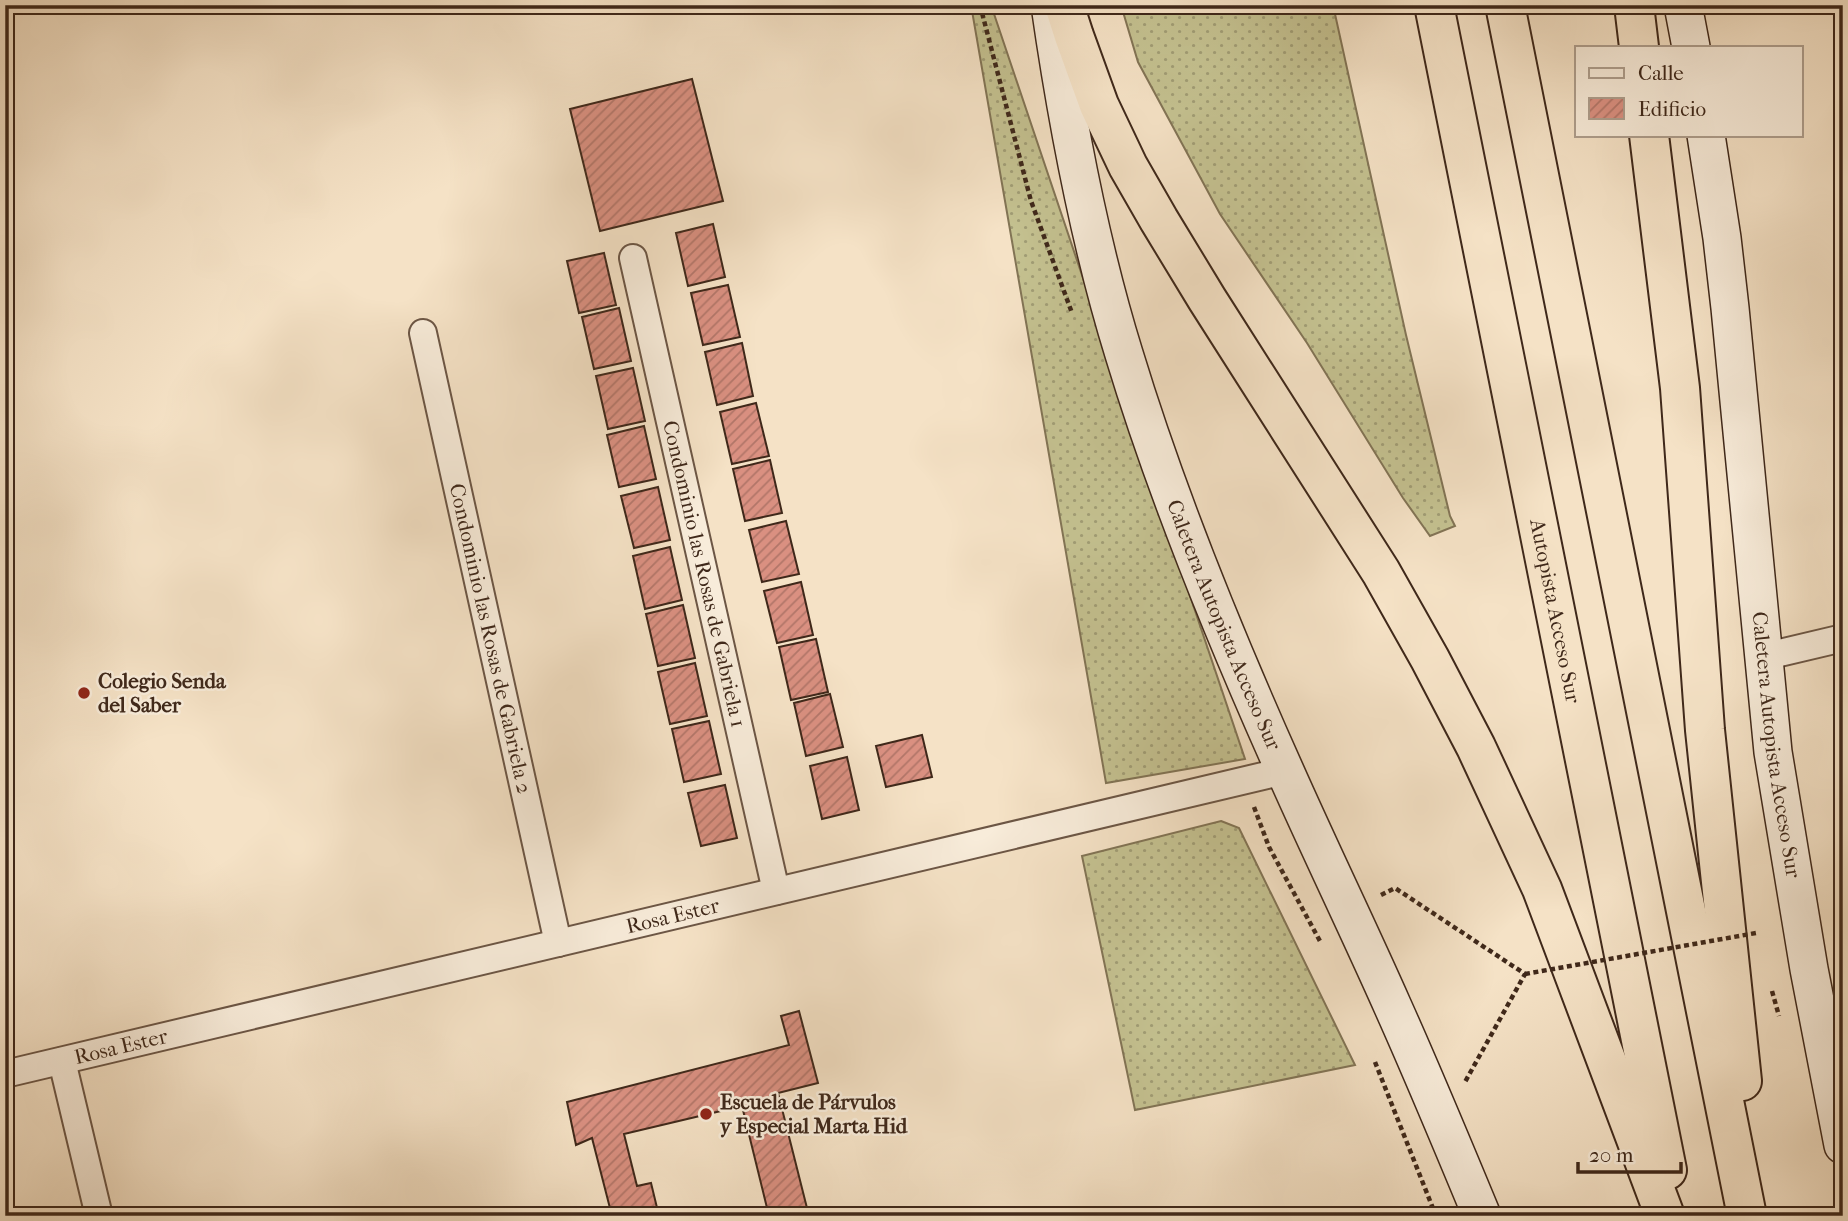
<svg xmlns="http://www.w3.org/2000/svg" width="1848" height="1221" viewBox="0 0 1848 1221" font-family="'IM FELL French Canon',serif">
<defs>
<pattern id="grass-dots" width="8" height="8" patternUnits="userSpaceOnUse" patternTransform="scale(1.75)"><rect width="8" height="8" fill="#c4c190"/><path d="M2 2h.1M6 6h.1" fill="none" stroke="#a19d75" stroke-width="1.8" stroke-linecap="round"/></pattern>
<pattern id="building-hatch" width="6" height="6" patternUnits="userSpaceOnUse" patternTransform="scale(1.75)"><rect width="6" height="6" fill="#da9081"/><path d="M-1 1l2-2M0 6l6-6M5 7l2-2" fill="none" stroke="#b27669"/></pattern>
</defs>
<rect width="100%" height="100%" fill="#f5e2c6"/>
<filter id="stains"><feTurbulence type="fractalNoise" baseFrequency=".00286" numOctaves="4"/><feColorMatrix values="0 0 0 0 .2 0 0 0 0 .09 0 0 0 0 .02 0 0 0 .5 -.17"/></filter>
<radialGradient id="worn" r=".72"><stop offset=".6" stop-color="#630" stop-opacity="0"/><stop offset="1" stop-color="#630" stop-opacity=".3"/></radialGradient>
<!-- grass -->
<path fill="url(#grass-dots)" stroke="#827455" stroke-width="2" d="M 971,5 L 991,5 L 1245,759 L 1106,783 Z
M 1121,5 L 1333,5 L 1406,335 L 1450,516 L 1455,526 L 1430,536 L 1403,498 L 1307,343 L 1220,214 L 1138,62 Z
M 1221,821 L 1239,828 L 1355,1065 L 1135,1110 L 1082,856 Z"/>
<!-- building -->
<path fill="url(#building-hatch)" stroke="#3f281a" stroke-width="2" d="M 692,79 L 723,201 L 600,231 L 570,109 Z
M 713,224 L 725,277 L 688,286 L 676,233 Z
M 604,253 L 616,305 L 579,313 L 567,261 Z
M 728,285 L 740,337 L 703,345 L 691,293 Z
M 619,308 L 631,361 L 594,369 L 582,317 Z
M 742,343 L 753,396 L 717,405 L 705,352 Z
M 633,368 L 645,421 L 608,429 L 596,376 Z
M 756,403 L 769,456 L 732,464 L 720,412 Z
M 644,426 L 656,479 L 619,487 L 607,435 Z
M 770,460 L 782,513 L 745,521 L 733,469 Z
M 658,487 L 670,540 L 634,548 L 621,496 Z
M 786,521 L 799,574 L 762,582 L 749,530 Z
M 670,547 L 682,600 L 645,609 L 633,556 Z
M 801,582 L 813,635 L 777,643 L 764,591 Z
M 683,605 L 695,658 L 658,666 L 646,614 Z
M 816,639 L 828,692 L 791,700 L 779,647 Z
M 695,663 L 707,716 L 670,724 L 658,672 Z
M 830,694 L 843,747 L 806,756 L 794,703 Z
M 709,721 L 721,774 L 684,782 L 672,729 Z
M 922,735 L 932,777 L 886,787 L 876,746 Z
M 847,757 L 859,810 L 822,819 L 810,766 Z
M 725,785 L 737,838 L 701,846 L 688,793 Z
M 799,1011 L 818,1083 L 778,1093 L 809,1216 L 769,1216 L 742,1106 L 624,1134 L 637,1186 L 651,1183 L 659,1216 L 612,1216 L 592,1138 L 576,1145 L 567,1102 L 789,1045 L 781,1016 Z"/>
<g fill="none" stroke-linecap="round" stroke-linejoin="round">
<!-- minor casing -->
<g stroke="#6c5645" stroke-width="30">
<g id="minor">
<path id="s1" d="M 633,258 L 776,891"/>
<path id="s2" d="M 423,333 L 558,943"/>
<path d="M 1763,657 L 1843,638"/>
<path d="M 62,1061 L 99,1216"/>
<path id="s3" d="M 5,1074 L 1284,771"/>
</g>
</g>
<!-- secondary casing -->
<g stroke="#3f281a" stroke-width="40">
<g id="secondary">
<path id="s4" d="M 1050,5 C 1067,123 1089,241 1124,354 C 1167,496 1224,635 1285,771 C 1320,850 1358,928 1393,1007 C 1424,1076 1453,1146 1482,1216"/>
<path d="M 1683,5 L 1691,47"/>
<path id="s5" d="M 1706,135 L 1722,238 L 1730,308 L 1773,752 L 1809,969 L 1843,1145"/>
</g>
</g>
<!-- motorway casing -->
<g stroke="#3f281a" stroke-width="42">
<g id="motorway">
<path d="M 1064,5 L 1074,36 L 1099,105 L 1128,166 L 1159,220 L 1207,299 L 1381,572 L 1430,659 L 1476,747 L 1542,889 L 1665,1216"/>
<path id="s6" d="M 1434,5 L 1667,1170"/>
<path d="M 1505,5 L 1747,1216"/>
<path d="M 1634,5 L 1639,47"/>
<path d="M 1649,135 L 1680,388 L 1705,730 L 1742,1081"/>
</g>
</g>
<!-- path -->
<path stroke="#3f281a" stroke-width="4.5" stroke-dasharray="5 3.5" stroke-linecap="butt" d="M 980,5 L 1031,201 L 1072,313
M 1254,807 L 1269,847 L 1321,943
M 1381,895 L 1395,888 L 1525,974 L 1465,1082
M 1772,991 L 1779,1016
M 1375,1062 L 1436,1216"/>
<!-- minor -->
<use href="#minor" stroke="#f8ecda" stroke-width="26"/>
<!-- secondary -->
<use href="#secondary" stroke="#f8ecda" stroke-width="37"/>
<!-- motorway -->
<use href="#motorway" stroke="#f5e2c6" stroke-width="38"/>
<!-- path-bridge -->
<path stroke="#3f281a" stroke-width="4.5" stroke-dasharray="5 3.5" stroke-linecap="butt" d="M 1525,974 L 1756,933"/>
</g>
<!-- markers -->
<g fill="#8f2418" stroke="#f8ecda" stroke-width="2.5">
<circle cx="84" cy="693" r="7"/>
<circle cx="706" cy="1114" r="7"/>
</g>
<g text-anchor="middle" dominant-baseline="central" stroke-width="5" stroke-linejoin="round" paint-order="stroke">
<!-- street labels -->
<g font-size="21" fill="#3f281a" stroke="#f8ecda">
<text stroke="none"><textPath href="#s1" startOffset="324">Condominio las Rosas de Gabriela 1</textPath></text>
<text stroke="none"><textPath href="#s6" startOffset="618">Autopista Acceso Sur</textPath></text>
<text stroke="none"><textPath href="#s4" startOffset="646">Caletera Autopista Acceso Sur</textPath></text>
<text stroke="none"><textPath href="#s2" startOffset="313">Condominio las Rosas de Gabriela 2</textPath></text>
<text stroke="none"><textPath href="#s5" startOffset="614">Caletera Autopista Acceso Sur</textPath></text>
<text stroke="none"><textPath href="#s3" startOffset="686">Rosa Ester</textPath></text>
<text stroke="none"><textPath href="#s3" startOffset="119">Rosa Ester</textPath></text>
</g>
<!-- poi labels -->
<g font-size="21" font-weight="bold" fill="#3f281a" stroke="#f8ecda" text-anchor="start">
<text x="98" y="681">Colegio Senda<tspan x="98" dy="24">del Saber</tspan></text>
<text x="720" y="1102">Escuela de Párvulos<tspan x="720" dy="24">y Especial Marta Hid</tspan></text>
</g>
</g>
<!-- margin -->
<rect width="1848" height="1221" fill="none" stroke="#f5e2c6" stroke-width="28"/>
<rect x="7" y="7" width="1834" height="1207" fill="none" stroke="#3f281a" stroke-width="3.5"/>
<rect x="14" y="14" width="1820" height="1193" fill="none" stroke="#3f281a" stroke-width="2"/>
<!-- legend -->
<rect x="1575" y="46" width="228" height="91" fill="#f8ecda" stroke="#ae9e8d" stroke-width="2"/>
<rect x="1589" y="68" width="35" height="10" fill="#f8ecda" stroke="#ae9e8d" stroke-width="2"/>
<text x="1638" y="80" font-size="21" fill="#3f281a">Calle</text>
<rect x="1589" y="98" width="35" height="21" fill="url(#building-hatch)" stroke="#ae9e8d" stroke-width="2"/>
<text x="1638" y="116" font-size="21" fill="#3f281a">Edificio</text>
<!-- scale -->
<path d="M1578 1162v10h103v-10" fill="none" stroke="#3f281a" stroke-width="3.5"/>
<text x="1589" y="1162" font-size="21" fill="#3f281a" stroke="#f8ecda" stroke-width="5" paint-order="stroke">20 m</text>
<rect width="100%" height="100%" filter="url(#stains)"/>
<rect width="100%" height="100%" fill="url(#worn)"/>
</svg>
